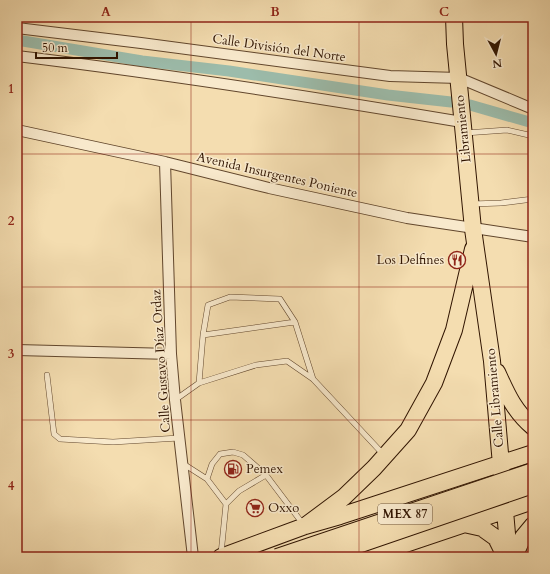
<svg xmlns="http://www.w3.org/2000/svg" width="550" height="574" viewBox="0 0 550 574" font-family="Cardo,serif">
<rect width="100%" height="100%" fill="#f4ddb0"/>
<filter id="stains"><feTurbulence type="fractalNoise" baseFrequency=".005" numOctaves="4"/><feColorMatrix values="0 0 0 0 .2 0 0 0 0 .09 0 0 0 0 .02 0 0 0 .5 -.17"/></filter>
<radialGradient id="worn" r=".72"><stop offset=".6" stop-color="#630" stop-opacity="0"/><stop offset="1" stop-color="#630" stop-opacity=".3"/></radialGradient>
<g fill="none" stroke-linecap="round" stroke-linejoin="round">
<!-- canal -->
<path stroke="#9cbcab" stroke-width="11" d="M 17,40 L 142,61 L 229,71 L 388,95 L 451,102
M 470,105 L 533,123"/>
<!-- service casing -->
<g stroke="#61462c" stroke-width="6">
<path id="service" d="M 465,133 L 507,130 L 533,136
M 472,204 L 501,203 L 533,199
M 203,335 L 295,322
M 47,375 L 54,434 L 60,439 L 113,442 L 179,438
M 199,383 L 203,335 L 208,305 L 230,297 L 280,299 L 295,322 L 313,379
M 175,400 L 199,383 L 256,365 L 287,361 L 313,379 L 383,454
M 182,463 L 207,479 L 226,504
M 207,479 L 212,464 L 220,454 L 233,452 L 243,455 L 266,475 L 303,524
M 221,554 L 226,504 L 239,491 L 266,475"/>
</g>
<!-- minor casing -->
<g stroke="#61462c" stroke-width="12">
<path id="minor" d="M 17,28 L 141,43 L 390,76 L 459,78 L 533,109
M 17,56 C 166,74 314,97 462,122
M 17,130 L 165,162 L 269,188 L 407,218 L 533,237
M 165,162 L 171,354 L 175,400 L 193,557
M 17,350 L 171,354"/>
</g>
<!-- primary casing -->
<g stroke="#301400" stroke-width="18">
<path id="primary" d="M 454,17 L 455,44 L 473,229 L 492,361 L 509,557
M 497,372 C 507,394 514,411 533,427
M 464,524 L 482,528 L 496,538 L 505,556
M 305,526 L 344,497 L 374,468 L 408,430 L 434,383 L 454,330 L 473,249
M 221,557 L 305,526 L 340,516 L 533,453
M 367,557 L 533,501
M 514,557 L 523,537 L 533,525"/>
</g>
<!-- service -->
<use href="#service" stroke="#f8e9cc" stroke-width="5"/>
<!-- minor -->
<use href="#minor" stroke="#f8e9cc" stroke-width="10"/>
<!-- primary -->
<use href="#primary" stroke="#f4ddb0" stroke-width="16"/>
<!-- primary-bridge casing -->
<g stroke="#301400" stroke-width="18" stroke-linecap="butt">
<path id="primary-bridge" d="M 277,557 L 533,471
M 323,557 L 533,485"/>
</g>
<!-- primary-bridge -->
<use href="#primary-bridge" stroke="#f4ddb0" stroke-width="16"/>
</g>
<!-- grid -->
<path fill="none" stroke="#8f2418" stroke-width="1" stroke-opacity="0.55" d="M 191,17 L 191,557M 359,17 L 359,557M 17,154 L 533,154M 17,287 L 533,287M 17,420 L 533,420"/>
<!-- icons -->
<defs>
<g id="restaurant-ring" transform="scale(0.9)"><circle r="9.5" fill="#f8e9cc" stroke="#8f2418" stroke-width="1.5"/><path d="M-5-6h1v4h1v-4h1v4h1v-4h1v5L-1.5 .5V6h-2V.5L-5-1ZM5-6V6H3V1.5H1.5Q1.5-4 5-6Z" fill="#8f2418"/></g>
<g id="fuel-ring" transform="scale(0.9)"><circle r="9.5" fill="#f8e9cc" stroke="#8f2418" stroke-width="1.5"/><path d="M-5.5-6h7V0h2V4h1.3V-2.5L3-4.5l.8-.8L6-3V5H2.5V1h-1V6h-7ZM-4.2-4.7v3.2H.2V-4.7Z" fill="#8f2418"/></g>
<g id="supermarket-ring" transform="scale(0.9)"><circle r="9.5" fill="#f8e9cc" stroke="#8f2418" stroke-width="1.5"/><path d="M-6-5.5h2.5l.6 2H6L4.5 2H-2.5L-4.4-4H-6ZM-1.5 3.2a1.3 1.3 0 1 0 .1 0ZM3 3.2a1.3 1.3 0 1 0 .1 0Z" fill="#8f2418"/></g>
</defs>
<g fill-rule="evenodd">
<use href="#restaurant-ring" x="457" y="260"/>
<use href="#fuel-ring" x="233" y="469"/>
<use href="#supermarket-ring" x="255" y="508"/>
</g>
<g text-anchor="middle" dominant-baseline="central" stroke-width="3" stroke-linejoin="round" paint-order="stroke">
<!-- shield labels -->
<rect fill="#f8e9cc" stroke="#6c543d" stroke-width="1" x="378" y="504" width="54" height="20" rx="3"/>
<g font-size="12" font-weight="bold" fill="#301400">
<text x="405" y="514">MEX 87</text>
</g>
<!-- street labels -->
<g font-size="13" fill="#301400" stroke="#f8e9cc">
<text transform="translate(279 48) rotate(8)">Calle División del Norte</text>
<text transform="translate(463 129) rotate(-96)">Libramiento</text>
<text transform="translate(277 175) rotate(13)">Avenida Insurgentes Poniente</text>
<text transform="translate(161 361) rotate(-94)">Calle Gustavo Díaz Ordaz</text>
<text transform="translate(495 398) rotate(-95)">Calle Libramiento</text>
</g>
<!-- poi labels -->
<g font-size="13" fill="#301400" stroke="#f8e9cc" text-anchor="start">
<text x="444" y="260" text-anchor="end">Los Delfines</text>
<text x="246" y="469">Pemex</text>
<text x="268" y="508">Oxxo</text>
</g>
</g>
<!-- margin -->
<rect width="550" height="574" fill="none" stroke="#f4ddb0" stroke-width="44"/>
<!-- north arrow -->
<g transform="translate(496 54) rotate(173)" stroke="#f8e9cc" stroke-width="3" paint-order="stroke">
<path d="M0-3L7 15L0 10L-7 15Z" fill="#301400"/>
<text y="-6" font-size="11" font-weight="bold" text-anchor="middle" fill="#301400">N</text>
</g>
<!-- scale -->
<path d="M36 52v6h81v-6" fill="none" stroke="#301400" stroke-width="2"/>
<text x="42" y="52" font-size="12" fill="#301400" stroke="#f8e9cc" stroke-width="3" paint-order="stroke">50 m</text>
<rect x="22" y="22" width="506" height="530" fill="none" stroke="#8f2418" stroke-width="1.5"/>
<g font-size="13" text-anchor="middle" font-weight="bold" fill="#8f2418">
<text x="106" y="16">A</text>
<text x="275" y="16">B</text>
<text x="444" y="16">C</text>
<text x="11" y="93">1</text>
<text x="11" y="225">2</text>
<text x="11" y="358">3</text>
<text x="11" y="490">4</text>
</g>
<rect width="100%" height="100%" filter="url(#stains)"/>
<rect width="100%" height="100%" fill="url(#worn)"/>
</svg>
